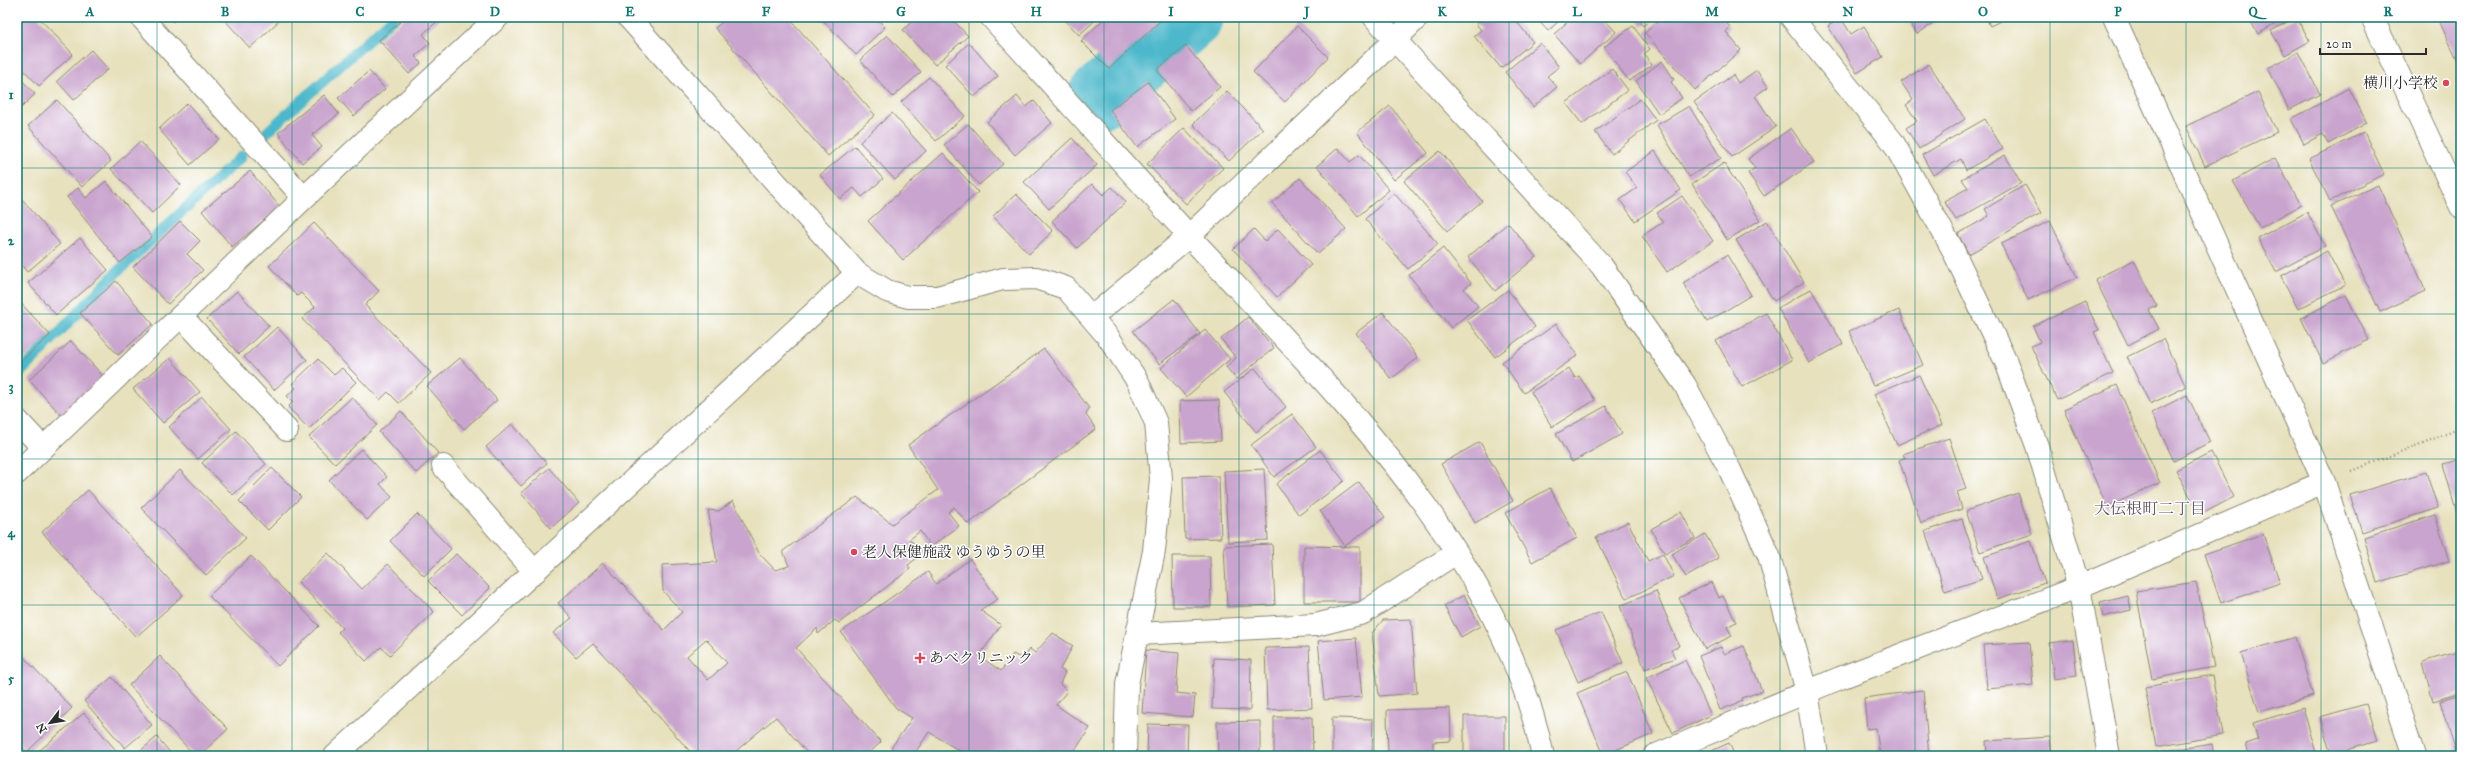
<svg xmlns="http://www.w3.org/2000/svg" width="2478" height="773" viewBox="0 0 2478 773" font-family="'IM FELL Great Primer','Noto Serif JP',serif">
<rect width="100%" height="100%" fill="#fff"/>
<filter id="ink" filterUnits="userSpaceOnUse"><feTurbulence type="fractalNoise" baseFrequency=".025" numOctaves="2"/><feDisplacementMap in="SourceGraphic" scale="8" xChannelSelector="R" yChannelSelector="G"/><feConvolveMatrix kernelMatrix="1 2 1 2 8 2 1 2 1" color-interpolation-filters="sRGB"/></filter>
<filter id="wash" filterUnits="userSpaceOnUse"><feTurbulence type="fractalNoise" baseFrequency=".012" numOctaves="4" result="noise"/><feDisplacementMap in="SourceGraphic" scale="16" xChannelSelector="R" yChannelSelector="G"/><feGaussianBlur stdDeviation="0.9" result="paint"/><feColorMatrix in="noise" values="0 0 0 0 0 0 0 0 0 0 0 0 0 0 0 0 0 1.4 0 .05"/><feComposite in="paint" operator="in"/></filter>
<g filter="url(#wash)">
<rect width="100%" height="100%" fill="#e7e1bd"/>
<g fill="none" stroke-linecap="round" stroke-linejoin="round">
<!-- stream -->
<path stroke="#4eb8cb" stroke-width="11" d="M 267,132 L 394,17
M 17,376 L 116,273 L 242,156"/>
<!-- river -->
<path stroke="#4eb8cb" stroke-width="64" d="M 1099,97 L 1191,17"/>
</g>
<g id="blocks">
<!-- building -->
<path fill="#c9a4ce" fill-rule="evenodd" d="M 21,17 L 38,17 L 73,54 L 39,86 L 17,63 L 17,21 Z
M 168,17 L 178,17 L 173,22 Z
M 222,17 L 283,17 L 250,48 Z
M 406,17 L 442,17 L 423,34 L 430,43 L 415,56 L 421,63 L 409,74 L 379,40 Z
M 728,17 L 788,17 L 875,115 L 828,156 L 715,28 Z
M 820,17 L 875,17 L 885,27 L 856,55 Z
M 917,17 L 950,17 L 968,36 L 935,65 L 903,30 Z
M 1062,17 L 1099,17 L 1079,35 Z
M 1106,17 L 1156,17 L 1160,21 L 1109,69 L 1081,41 Z
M 1485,17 L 1498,17 L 1501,20 L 1505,17 L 1513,17 L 1533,42 L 1501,68 L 1474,36 L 1481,30 L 1476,24 Z
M 1535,17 L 1563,17 L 1548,31 Z
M 1573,17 L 1602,17 L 1616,32 L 1580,64 L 1554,34 Z
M 1636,17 L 1654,17 L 1643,26 Z
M 1663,17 L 1721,17 L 1730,27 L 1726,32 L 1741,50 L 1695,90 L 1645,33 Z
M 1906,17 L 1935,17 L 1937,21 L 1917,34 Z
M 1986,17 L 2009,17 L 1990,26 Z
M 2248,17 L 2288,17 L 2258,34 Z
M 2296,17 L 2310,41 L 2285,55 L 2271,31 Z
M 2437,17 L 2461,17 L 2461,67 Z
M 1841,18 L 1851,34 L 1864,26 L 1883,57 L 1857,73 L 1828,26 Z
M 1297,26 L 1328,57 L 1285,102 L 1253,72 Z
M 1633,26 L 1650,49 L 1644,54 L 1652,65 L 1629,81 L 1604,47 Z
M 887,35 L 921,72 L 893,97 L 860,60 Z
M 969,43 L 998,76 L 974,97 L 945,65 Z
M 1540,43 L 1559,67 L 1547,76 L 1557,87 L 1533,107 L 1505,72 Z
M 1186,46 L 1220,87 L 1191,111 L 1157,70 Z
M 91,50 L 108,69 L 74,100 L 57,81 Z
M 2299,52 L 2320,94 L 2289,110 L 2268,68 Z
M 1662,61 L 1674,79 L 1671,82 L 1682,98 L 1659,114 L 1636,81 Z
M 1929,64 L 1965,119 L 1919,149 L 1906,128 L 1917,121 L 1906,105 L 1913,100 L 1901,82 Z
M 1612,69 L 1628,90 L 1582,124 L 1566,103 Z
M 1757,70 L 1768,87 L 1755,96 L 1776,127 L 1732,157 L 1694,102 L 1733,75 L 1738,83 Z
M 369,71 L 385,89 L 354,116 L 338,98 Z
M 17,75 L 35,94 L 17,112 Z
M 929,77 L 965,116 L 936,141 L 901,102 Z
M 1148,82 L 1175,119 L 1137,147 L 1110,110 Z
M 2349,88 L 2367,123 L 2328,144 L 2323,134 L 2304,144 L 2291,119 Z
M 1227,91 L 1263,129 L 1229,161 L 1193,124 Z
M 2258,92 L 2277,132 L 2205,166 L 2186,126 Z
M 324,95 L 339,114 L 312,135 L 322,147 L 302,163 L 278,133 Z
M 1017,96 L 1026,107 L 1034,101 L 1052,123 L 1015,155 L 987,122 Z
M 1640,99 L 1656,120 L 1612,154 L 1595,132 Z
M 57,100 L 111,161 L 82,187 L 28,126 Z
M 187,103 L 219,139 L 190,165 L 159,129 Z
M 1390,106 L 1428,153 L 1394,180 L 1357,132 Z
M 1689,106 L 1721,158 L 1689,177 L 1657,125 Z
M 892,113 L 926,151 L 895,180 L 860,142 Z
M 1985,119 L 2003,149 L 1966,170 L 1961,159 L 1933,175 L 1922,155 Z
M 968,124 L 1003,164 L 979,185 L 944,145 Z
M 1184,128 L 1223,168 L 1186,204 L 1147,164 Z
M 1791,128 L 1814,162 L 1764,196 L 1748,173 L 1755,168 L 1748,159 Z
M 2364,132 L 2384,174 L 2330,201 L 2309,159 Z
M 1072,138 L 1097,165 L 1049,209 L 1024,182 Z
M 140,141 L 181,185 L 152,213 L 111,169 Z
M 855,146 L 883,179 L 862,197 L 854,188 L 840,199 L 820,175 Z
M 1338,148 L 1350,162 L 1359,155 L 1389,190 L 1358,216 L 1317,166 Z
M 1440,151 L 1482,201 L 1447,231 L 1404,181 Z
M 1655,151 L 1681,190 L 1635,221 L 1620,200 L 1637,188 L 1625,172 Z
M 943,153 L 978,192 L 903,260 L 868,221 Z
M 2005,155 L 2021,183 L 1956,220 L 1944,201 L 1968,188 L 1962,179 Z
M 2275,158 L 2301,205 L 2260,228 L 2233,181 Z
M 1724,163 L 1760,220 L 1727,240 L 1692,184 Z
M 250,171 L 280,207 L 232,247 L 202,211 Z
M 1300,178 L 1346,229 L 1318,254 L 1272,203 Z
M 106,181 L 152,237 L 120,263 L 67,197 L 78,188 L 86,198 Z
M 1092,184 L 1103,195 L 1112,187 L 1126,202 L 1077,248 L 1052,221 Z
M 2025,185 L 2041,213 L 1969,254 L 1958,234 L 1989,216 L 1985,209 Z
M 2378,185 L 2426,291 L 2380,312 L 2331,206 Z
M 1394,193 L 1438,244 L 1408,269 L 1365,219 Z
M 1016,194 L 1053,231 L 1029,254 L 993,216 Z
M 1682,196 L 1713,241 L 1667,272 L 1642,236 L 1663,222 L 1657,213 Z
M 22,199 L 60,244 L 27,272 L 17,259 L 17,203 Z
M 2307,212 L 2325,246 L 2276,272 L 2258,238 Z
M 180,221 L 200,241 L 187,254 L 203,270 L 168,304 L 133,267 Z
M 1767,221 L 1804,282 L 1774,301 L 1736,240 Z
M 2050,221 L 2077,277 L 2028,300 L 2001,244 Z
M 314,223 L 379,291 L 365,305 L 431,373 L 399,403 L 388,392 L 380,400 L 302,319 L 315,307 L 301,293 L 297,296 L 269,266 Z
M 1508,223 L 1536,257 L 1495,291 L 1468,257 Z
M 1254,229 L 1265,241 L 1278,229 L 1311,265 L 1277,297 L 1233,249 Z
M 80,238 L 108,270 L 56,315 L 28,283 Z
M 1443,248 L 1471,283 L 1464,289 L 1478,306 L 1451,328 L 1409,275 Z
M 2327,251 L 2345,285 L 2298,309 L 2281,276 Z
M 1727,255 L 1751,295 L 1707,322 L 1683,283 Z
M 2134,260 L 2157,306 L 2149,310 L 2159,329 L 2128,345 L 2095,279 Z
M 116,281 L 153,324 L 118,355 L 80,313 Z
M 1811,289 L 1843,344 L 1809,363 L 1778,308 Z
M 1508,290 L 1535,327 L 1495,357 L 1467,320 Z
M 237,291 L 269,326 L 239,354 L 207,319 Z
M 2346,295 L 2369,340 L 2323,363 L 2301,318 Z
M 17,299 L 50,335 L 17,365 Z
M 1174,299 L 1200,334 L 1159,364 L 1133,331 Z
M 2085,302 L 2099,330 L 2094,332 L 2113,373 L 2057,400 L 2031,346 L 2040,342 L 2033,326 Z
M 1899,310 L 1923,365 L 1873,386 L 1849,331 Z
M 1383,312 L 1418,358 L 1391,379 L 1356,333 Z
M 1766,313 L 1792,360 L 1742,387 L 1716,341 Z
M 1248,317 L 1274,348 L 1236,379 L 1226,367 L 1236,358 L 1221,339 Z
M 1556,324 L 1578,355 L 1524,393 L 1502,362 Z
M 277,327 L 307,360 L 274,390 L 244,357 Z
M 1205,330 L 1230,359 L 1186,397 L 1161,368 Z
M 2163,339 L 2186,387 L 2150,404 L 2127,357 Z
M 71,341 L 103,376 L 61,415 L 29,380 Z
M 1044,349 L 1089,408 L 1086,415 L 1096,429 L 968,524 L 954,507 L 948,512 L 959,526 L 931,547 L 920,531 L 909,540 L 926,551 L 908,565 L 910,569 L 839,623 L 835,620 L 818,634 L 817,628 L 796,648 L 881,742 L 866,756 L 810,756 L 776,717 L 730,756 L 694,756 L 593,643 L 576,657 L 553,633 L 572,618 L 558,603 L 603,563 L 664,630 L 682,612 L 663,591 L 662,565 L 717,562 L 708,510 L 719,511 L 733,501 L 759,553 L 775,570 L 789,566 L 783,551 L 857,497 L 892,524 L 938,490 L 908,445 ZM 706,639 L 727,663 L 708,680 L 687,656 Z
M 170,358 L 200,392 L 163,423 L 133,389 Z
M 460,358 L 497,400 L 464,429 L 427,386 Z
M 318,359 L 334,375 L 342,368 L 356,382 L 309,429 L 288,407 L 293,402 L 287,396 L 296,388 L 292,384 Z
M 1255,368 L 1286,407 L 1256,432 L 1224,392 Z
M 1569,368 L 1575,378 L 1579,376 L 1595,400 L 1552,427 L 1531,392 Z
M 1919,375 L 1942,425 L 1897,445 L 1874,394 Z
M 2117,385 L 2160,483 L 2107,507 L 2064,409 Z
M 2187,395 L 2210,442 L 2174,461 L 2151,413 Z
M 202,397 L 231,429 L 198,459 L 169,427 Z
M 352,397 L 377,425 L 335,464 L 309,437 Z
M 1219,400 L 1221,441 L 1181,443 L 1180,401 Z
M 1606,406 L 1622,434 L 1572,462 L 1556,434 Z
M 401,411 L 438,453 L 416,473 L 379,432 Z
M 1292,414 L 1316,447 L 1274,477 L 1251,445 Z
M 512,424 L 547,463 L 521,486 L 486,447 Z
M 236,431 L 266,464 L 233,495 L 202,463 Z
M 1949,438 L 1966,489 L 1957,492 L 1962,509 L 1921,523 L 1899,460 L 1905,458 L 1903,454 Z
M 1480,442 L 1513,501 L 1475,523 L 1441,464 Z
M 361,449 L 387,477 L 380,484 L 392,497 L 367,520 L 329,480 Z
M 1320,450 L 1344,481 L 1299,515 L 1276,484 Z
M 2211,452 L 2234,497 L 2200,515 L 2176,470 Z
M 2461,459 L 2461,516 L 2458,517 L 2443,464 Z
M 272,468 L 301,497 L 268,530 L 239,501 Z
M 549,468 L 579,503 L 551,528 L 521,493 Z
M 1264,469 L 1268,540 L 1228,542 L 1224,471 Z
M 180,470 L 246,538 L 206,575 L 141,508 Z
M 2426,472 L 2438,508 L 2362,532 L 2350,495 Z
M 1219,476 L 1221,538 L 1185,539 L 1183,477 Z
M 1359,482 L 1385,517 L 1345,546 L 1320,511 Z
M 1550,488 L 1577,538 L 1532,562 L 1505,513 Z
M 88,490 L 183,595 L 136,637 L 42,532 Z
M 2018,493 L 2032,534 L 1980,552 L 1966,511 Z
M 1681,512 L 1695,538 L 1665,554 L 1651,529 Z
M 417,514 L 451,549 L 424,576 L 390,541 Z
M 2435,515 L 2449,561 L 2377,583 L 2364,537 Z
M 1962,519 L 1982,579 L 1945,591 L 1925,531 Z
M 1628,522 L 1648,561 L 1663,554 L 1674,576 L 1626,599 L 1596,537 Z
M 1705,534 L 1719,558 L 1686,577 L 1672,554 Z
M 2263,534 L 2280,583 L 2221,603 L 2204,554 Z
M 2031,541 L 2045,583 L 1997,599 L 1984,557 Z
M 1272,544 L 1275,605 L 1227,607 L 1224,546 Z
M 1304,546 L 1360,547 L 1360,602 L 1304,602 Z
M 328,553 L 362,589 L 388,564 L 434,612 L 390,655 L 381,647 L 366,661 L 338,632 L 342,628 L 298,582 Z
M 456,554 L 490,588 L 462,615 L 428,581 Z
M 251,556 L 319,626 L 278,666 L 209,596 Z
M 1172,556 L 1210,556 L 1211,607 L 1173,607 Z
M 970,559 L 998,599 L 980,610 L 1001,625 L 979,656 L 1001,671 L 1013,654 L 1023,659 L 1030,649 L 1035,653 L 1053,633 L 1073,646 L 1060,669 L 1065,672 L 1060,684 L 1067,691 L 1056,705 L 1090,728 L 1071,756 L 988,756 L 984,753 L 982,756 L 968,756 L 929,732 L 913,756 L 891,756 L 895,751 L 891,748 L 912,718 L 896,708 L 841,632 L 928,572 L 936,584 Z
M 1712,582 L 1719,598 L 1723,596 L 1736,622 L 1727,627 L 1732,636 L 1705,649 L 1679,598 Z
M 2196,582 L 2214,667 L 2152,679 L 2136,591 Z
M 1656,591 L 1679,646 L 1671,650 L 1675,658 L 1645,669 L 1620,606 Z
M 1464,595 L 1480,626 L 1461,637 L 1444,606 Z
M 2128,596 L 2131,610 L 2103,617 L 2100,603 Z
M 1601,612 L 1623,663 L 1578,682 L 1556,630 Z
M 1411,619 L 1417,693 L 1379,696 L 1372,633 L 1383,620 Z
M 2295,637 L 2313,696 L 2259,712 L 2241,653 Z
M 1356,638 L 1362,697 L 1324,700 L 1318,641 Z
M 2073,640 L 2077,676 L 2054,679 L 2049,643 Z
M 2029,642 L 2033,685 L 1987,689 L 1983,645 Z
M 1744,646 L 1762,691 L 1742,698 L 1743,701 L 1720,710 L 1699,656 L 1721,647 L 1724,654 Z
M 1309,647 L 1312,708 L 1267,710 L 1265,648 Z
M 17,650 L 72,708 L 27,752 L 17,742 Z
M 1146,650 L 1179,653 L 1176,693 L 1195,695 L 1193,717 L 1142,713 Z
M 2461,651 L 2461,693 L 2433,701 L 2423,662 Z
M 160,656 L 228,729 L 199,756 L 195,756 L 129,685 Z
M 1214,658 L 1251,660 L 1250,710 L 1212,709 Z
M 1685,660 L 1711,715 L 1673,733 L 1646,678 Z
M 1627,672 L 1653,734 L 1604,755 L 1577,693 Z
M 2212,675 L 2223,735 L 2156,747 L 2145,687 Z
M 112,677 L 152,725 L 125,748 L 84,701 Z
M 1923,690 L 1929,756 L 1880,756 L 1876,728 L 1867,729 L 1864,698 Z
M 2461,695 L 2461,756 L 2456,756 L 2440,701 Z
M 2366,704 L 2377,741 L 2331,755 L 2320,717 Z
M 1450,708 L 1451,741 L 1433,742 L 1433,756 L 1388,756 L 1387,710 Z
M 2303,708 L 2317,756 L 2249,756 L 2246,744 L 2258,740 L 2253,723 Z
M 84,713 L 121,756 L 33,756 Z
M 1464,716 L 1505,716 L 1505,756 L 1464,756 Z
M 1274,717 L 1312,717 L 1313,756 L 1274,756 Z
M 1332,718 L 1373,719 L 1372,756 L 1332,756 Z
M 1260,721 L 1260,756 L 1218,756 L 1217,722 Z
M 1148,724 L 1188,725 L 1187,756 L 1147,756 Z
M 157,737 L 173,756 L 134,756 Z
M 2050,737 L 2052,756 L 1987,756 L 1986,741 Z
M 1729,743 L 1735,756 L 1700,756 Z
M 2212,744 L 2214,756 L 2153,756 L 2152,753 Z"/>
</g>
</g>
<g filter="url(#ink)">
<use href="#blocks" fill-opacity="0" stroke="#898674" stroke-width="1"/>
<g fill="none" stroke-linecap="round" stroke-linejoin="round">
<!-- minor casing -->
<g stroke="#898674" stroke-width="24">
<path id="minor" d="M 141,17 L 304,198
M 628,17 L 857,273 L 887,291 L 908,297 L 937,297 L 1003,279 L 1036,278 L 1066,288 L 1109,338 L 1138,382 L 1156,423 L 1161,479 L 1154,551 L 1127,684 L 1125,756
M 991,17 C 1062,95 1133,175 1205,253 C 1340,398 1501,555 1543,756
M 1791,17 L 1893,142 L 1952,248 L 2006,362 L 2037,446 L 2079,587 L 2109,756
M 2114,17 L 2324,482 L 2414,756
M 2372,17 L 2461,207
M 181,316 L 287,430
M 1092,317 L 1190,235 L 1395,40
M 17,420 L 43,448
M 443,466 L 535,572
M 17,473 L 304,198 L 498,17
M 1137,634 L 1316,625 L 1363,613 L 1456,553
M 335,756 L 857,273
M 1654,756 L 1840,678 L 2079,587 L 2324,482"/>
</g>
<!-- tertiary casing -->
<g stroke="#898674" stroke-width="24">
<path id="tertiary" d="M 1374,17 L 1601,265 L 1685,385 L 1730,470 L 1769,556 L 1807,691 L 1817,756
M 1395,40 L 1418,17"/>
</g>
<!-- path -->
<path stroke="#898674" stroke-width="2.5" stroke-dasharray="1 3" stroke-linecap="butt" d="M 2352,471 L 2461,428"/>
<!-- minor -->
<use href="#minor" stroke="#fff" stroke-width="22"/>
<!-- tertiary -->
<use href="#tertiary" stroke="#fff" stroke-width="22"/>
</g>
</g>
<!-- grid -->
<path fill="none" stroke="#0f766e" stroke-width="1" stroke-opacity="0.55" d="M 157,17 L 157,756M 292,17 L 292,756M 428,17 L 428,756M 563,17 L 563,756M 698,17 L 698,756M 833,17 L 833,756M 969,17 L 969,756M 1104,17 L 1104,756M 1239,17 L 1239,756M 1374,17 L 1374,756M 1509,17 L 1509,756M 1645,17 L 1645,756M 1780,17 L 1780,756M 1915,17 L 1915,756M 2050,17 L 2050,756M 2186,17 L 2186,756M 2321,17 L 2321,756M 17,168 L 2461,168M 17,314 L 2461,314M 17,459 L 2461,459M 17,605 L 2461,605"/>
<!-- markers -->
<g fill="#d1495b" stroke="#fff" stroke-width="1.5">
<circle cx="2446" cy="83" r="4"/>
<circle cx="854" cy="552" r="4"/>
<path d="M918 652h4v4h4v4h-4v4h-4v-4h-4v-4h4z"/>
</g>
<g text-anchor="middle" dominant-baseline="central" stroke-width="3" stroke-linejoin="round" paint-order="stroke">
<!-- poi labels -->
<g font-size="15" fill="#2b2b2b" stroke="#fff" text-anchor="start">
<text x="2438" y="83" text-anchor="end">横川小学校</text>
<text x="862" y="552">老人保健施設 ゆうゆうの里</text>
<text x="929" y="658">あべクリニック</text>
</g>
<!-- neighbourhood labels -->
<g font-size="16" fill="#625564" stroke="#fff">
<text x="2150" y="508">大伝根町二丁目</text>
</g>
</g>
<!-- margin -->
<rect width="2478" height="773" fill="none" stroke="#fff" stroke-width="44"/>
<!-- north arrow -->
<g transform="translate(50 723) rotate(239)" stroke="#ffffff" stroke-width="3" paint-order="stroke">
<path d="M0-3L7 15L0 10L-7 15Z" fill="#2b2b2b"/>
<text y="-6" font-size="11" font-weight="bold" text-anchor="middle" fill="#2b2b2b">N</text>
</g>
<!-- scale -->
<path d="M2320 48v6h106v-6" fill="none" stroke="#2b2b2b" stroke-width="2"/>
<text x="2326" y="48" font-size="12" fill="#2b2b2b" stroke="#ffffff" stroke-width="3" paint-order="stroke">20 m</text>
<rect x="22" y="22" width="2434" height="729" fill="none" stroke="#0f766e" stroke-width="1.5"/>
<g font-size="13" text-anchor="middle" font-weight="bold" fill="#0f766e">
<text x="90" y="16">A</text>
<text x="225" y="16">B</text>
<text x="360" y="16">C</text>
<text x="495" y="16">D</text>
<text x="630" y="16">E</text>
<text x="766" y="16">F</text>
<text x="901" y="16">G</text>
<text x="1036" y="16">H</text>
<text x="1171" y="16">I</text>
<text x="1307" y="16">J</text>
<text x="1442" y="16">K</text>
<text x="1577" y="16">L</text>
<text x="1712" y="16">M</text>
<text x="1848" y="16">N</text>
<text x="1983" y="16">O</text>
<text x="2118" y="16">P</text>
<text x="2253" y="16">Q</text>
<text x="2388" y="16">R</text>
<text x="11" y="99">1</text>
<text x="11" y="245">2</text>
<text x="11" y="391">3</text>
<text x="11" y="537">4</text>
<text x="11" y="683">5</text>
</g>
</svg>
